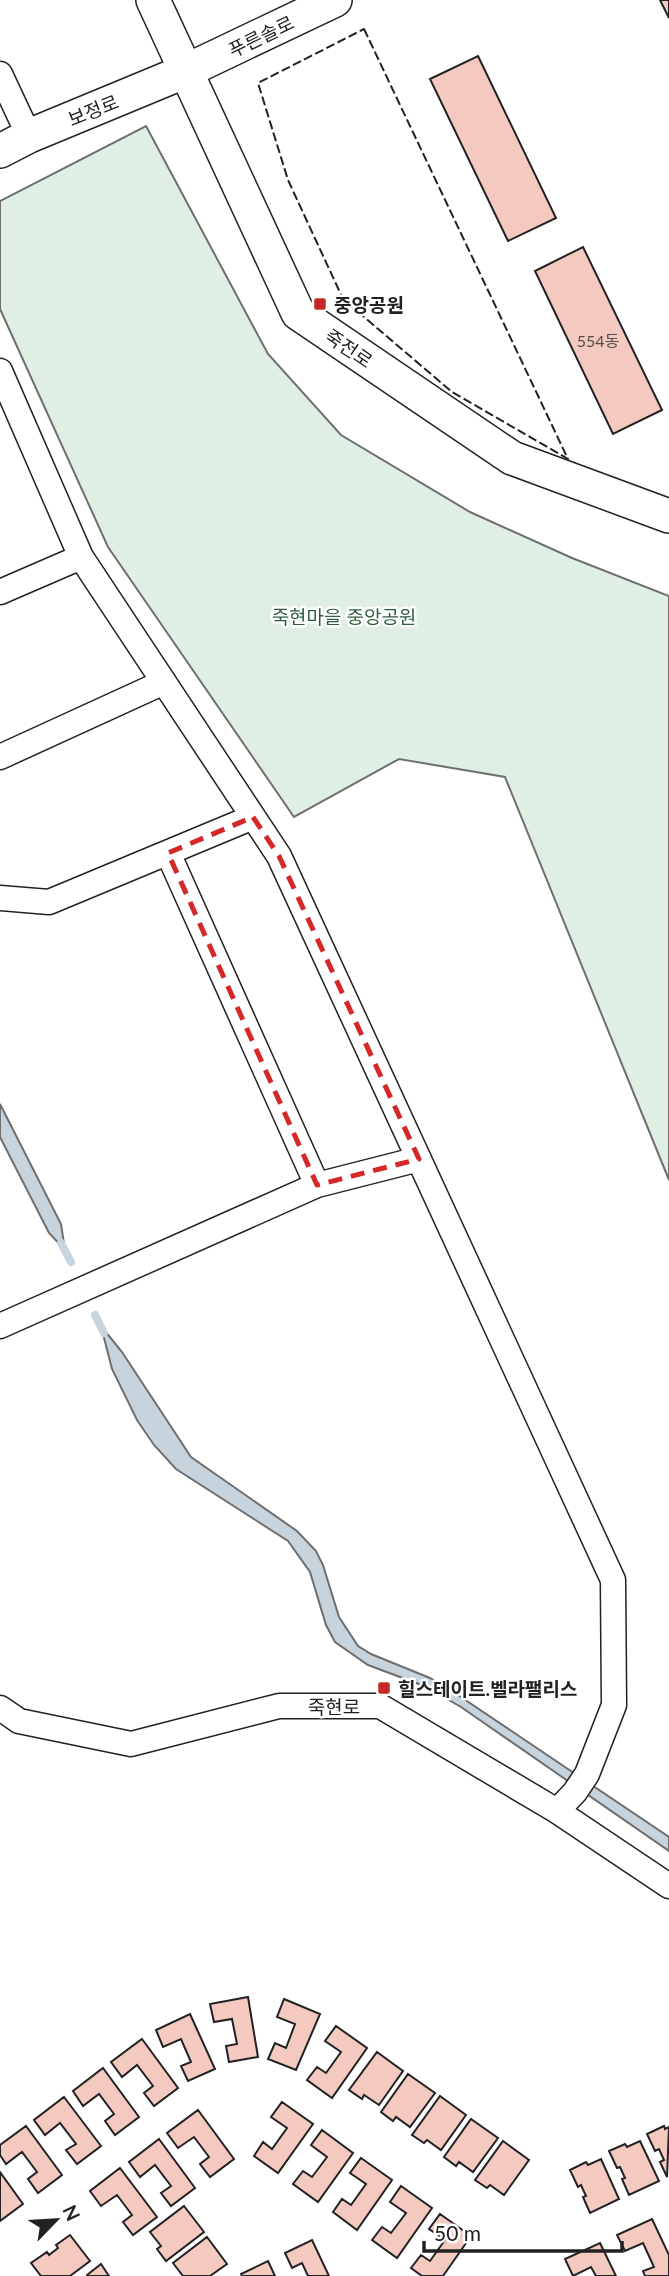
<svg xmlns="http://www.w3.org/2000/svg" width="669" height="2276" viewBox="0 0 669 2276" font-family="Lato,'Noto Sans KR',sans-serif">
<rect width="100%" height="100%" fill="#fff"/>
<!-- green -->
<path fill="#e0efe3" stroke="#6f6f6f" stroke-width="2" d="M 146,126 L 268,354 L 341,435 L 470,512 L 572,558 L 669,596 L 669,1180 L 505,777 L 399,759 L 294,817 L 108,547 L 0,309 L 0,201 Z"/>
<!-- water -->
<path fill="#c7d3dd" stroke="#6f6f6f" stroke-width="2" d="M 0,1104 L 61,1224 L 65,1250 L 49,1233 L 0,1137 Z
M 101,1326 L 122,1352 L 191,1457 L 297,1531 L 316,1551 L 323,1565 L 339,1617 L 358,1646 L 371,1654 L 430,1678 L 455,1693 L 669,1837 L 669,1851 L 461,1707 L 424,1686 L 368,1665 L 335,1642 L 326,1625 L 310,1572 L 288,1541 L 176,1469 L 154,1445 L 137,1420 L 112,1369 Z"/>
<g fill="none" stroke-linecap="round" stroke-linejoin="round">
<!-- stream -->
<path stroke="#c7d3dd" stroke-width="8" d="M 61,1243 L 71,1262
M 95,1315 L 104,1333"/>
</g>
<!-- building -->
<path fill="#f3c9c0" stroke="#222" stroke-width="2" d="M 660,0 L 669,0 L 669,18 Z
M 478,56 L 556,218 L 508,241 L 430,79 Z
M 583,247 L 662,410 L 613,434 L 535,271 Z
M 248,1997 L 258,2057 L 229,2062 L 226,2046 L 237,2044 L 232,2019 L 214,2022 L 210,2004 Z
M 284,1999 L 320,2014 L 296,2070 L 268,2059 L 275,2043 L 286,2048 L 295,2024 L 277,2017 Z
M 190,2014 L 215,2069 L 188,2081 L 181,2066 L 191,2062 L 181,2039 L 163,2047 L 156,2030 Z
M 336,2026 L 367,2048 L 332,2098 L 307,2080 L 317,2067 L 326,2073 L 341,2052 L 325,2041 Z
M 142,2039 L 178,2088 L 154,2106 L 144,2093 L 153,2086 L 137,2065 L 122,2077 L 111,2062 Z
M 377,2052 L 403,2071 L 379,2105 L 364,2095 L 362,2099 L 349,2090 Z
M 103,2068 L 139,2117 L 115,2135 L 105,2121 L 114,2114 L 99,2094 L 83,2106 L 73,2091 Z
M 408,2074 L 435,2093 L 410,2127 L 396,2117 L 393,2121 L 381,2112 Z
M 440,2096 L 466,2115 L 441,2150 L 427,2140 L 424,2143 L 412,2135 Z
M 64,2097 L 101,2146 L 77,2164 L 66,2150 L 76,2144 L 60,2123 L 45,2135 L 34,2120 Z
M 282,2102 L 313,2124 L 278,2173 L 254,2156 L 263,2142 L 272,2149 L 287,2128 L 271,2117 Z
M 198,2110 L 234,2159 L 210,2177 L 200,2164 L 209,2157 L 194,2137 L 178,2148 L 167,2133 Z
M 471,2119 L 498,2138 L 473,2172 L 459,2162 L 456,2166 L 444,2157 Z
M 26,2126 L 62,2175 L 38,2193 L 28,2179 L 37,2172 L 22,2152 L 6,2164 L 0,2155 L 0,2145 Z
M 664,2126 L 665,2129 L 669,2127 L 667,2177 L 660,2162 L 664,2160 L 659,2149 L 655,2151 L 647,2134 Z
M 322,2130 L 353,2153 L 318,2202 L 293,2184 L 303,2171 L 312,2177 L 327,2157 L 311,2145 Z
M 159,2139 L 195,2188 L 171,2206 L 161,2193 L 171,2186 L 155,2165 L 140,2177 L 129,2162 Z
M 503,2141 L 529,2160 L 504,2195 L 490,2185 L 487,2188 L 475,2180 Z
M 640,2141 L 659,2181 L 629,2195 L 622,2179 L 625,2178 L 620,2167 L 617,2168 L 609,2151 L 625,2144 L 627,2147 Z
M 361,2158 L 392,2180 L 357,2230 L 333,2212 L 342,2199 L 351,2205 L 366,2184 L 350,2173 Z
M 601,2159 L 619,2199 L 590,2213 L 583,2197 L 586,2196 L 581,2185 L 578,2187 L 570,2170 L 586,2162 L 588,2165 Z
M 120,2168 L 157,2217 L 133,2235 L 123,2222 L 132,2215 L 117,2195 L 101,2206 L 90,2191 Z
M 0,2172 L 23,2204 L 0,2221 Z
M 401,2186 L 432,2208 L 397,2258 L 372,2240 L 382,2227 L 391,2233 L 406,2213 L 390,2202 Z
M 184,2206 L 204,2232 L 166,2261 L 157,2249 L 161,2246 L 150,2232 Z
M 440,2214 L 471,2236 L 443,2276 L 422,2276 L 411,2268 L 421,2255 L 430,2261 L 445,2240 L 429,2229 Z
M 652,2219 L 669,2255 L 669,2276 L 645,2276 L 643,2271 L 654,2267 L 643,2243 L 625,2251 L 617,2235 Z
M 70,2235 L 90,2261 L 70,2276 L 41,2276 L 31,2263 L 47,2252 L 49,2255 L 58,2248 L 56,2245 Z
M 207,2237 L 227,2264 L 210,2276 L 183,2276 L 173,2263 Z
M 312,2240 L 329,2276 L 308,2276 L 302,2263 L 292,2268 L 285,2253 Z
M 600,2243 L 616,2276 L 596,2276 L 591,2267 L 573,2276 L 565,2259 Z
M 268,2261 L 275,2276 L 242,2276 L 241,2274 Z
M 101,2264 L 109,2276 L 88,2276 L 87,2275 Z"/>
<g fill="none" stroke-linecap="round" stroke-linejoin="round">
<!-- street casing -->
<g stroke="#222" stroke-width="27">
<path id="street" d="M 0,74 L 29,136
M 0,371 L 81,557 L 279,856 L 613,1580 L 614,1705 L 587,1774 L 575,1792 L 557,1811
M 0,592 L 81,557
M 0,757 L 164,682
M 168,853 L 317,1185
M 0,898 L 49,902 L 253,817
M 0,1326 L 317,1185 L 419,1159
M 0,1708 L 19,1721 L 131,1744 L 279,1706 L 380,1706 L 557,1811 L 669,1886"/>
</g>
<!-- secondary casing -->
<g stroke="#222" stroke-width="36">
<path id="secondary" d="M 153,0 L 298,313 L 512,458 L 669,516
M 0,151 L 29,136 L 186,71 L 335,0"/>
</g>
<!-- street -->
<use href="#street" stroke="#fff" stroke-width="24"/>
<!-- secondary -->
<use href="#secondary" stroke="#fff" stroke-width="33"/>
<!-- fence -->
<path stroke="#222" stroke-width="2" stroke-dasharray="9 3.5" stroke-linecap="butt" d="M 364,29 L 568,459 L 452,392 L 343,299 L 288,180 L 258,83 Z"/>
</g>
<!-- marked area -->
<path fill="none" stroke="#d62828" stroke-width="5" stroke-dasharray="14 9" stroke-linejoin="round" d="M 253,817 L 279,856 L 419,1159 L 317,1185 L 168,853 Z"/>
<!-- markers -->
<g fill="#c62828" stroke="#fff" stroke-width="2.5">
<rect x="313" y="297" width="14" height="14" rx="3.5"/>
<rect x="377" y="1681" width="14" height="14" rx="3.5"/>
</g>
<g text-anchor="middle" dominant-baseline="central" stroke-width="5" stroke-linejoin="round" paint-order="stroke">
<!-- number labels -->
<g font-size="16" fill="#564c4a">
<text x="598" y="340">554동</text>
</g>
<!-- street labels -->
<g font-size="19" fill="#222" stroke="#fff">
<text transform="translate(261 36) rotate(-26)">푸른솔로</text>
<text transform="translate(93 110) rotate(-22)">보정로</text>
<text transform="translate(349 348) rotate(34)">죽전로</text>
<text x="334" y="1706">죽현로</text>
</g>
<!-- poi labels -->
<g font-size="19" font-weight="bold" fill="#222" stroke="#fff" text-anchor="start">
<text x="334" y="304">중앙공원</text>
<text x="398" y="1688">힐스테이트.벨라팰리스</text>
</g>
<!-- park labels -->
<g font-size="19" fill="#2f5e38" stroke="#fff">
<text x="344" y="616">죽현마을 중앙공원</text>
</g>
</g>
<!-- north arrow -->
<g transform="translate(56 2220) rotate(65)" stroke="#ffffff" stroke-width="5" paint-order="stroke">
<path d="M0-5L12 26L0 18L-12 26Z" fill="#222222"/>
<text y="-10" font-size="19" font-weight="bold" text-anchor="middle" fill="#222222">N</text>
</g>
<!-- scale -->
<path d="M424 2241v10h198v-10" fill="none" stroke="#222222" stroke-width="3.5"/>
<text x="434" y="2241" font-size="21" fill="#222222" stroke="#ffffff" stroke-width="5" paint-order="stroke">50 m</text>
</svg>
